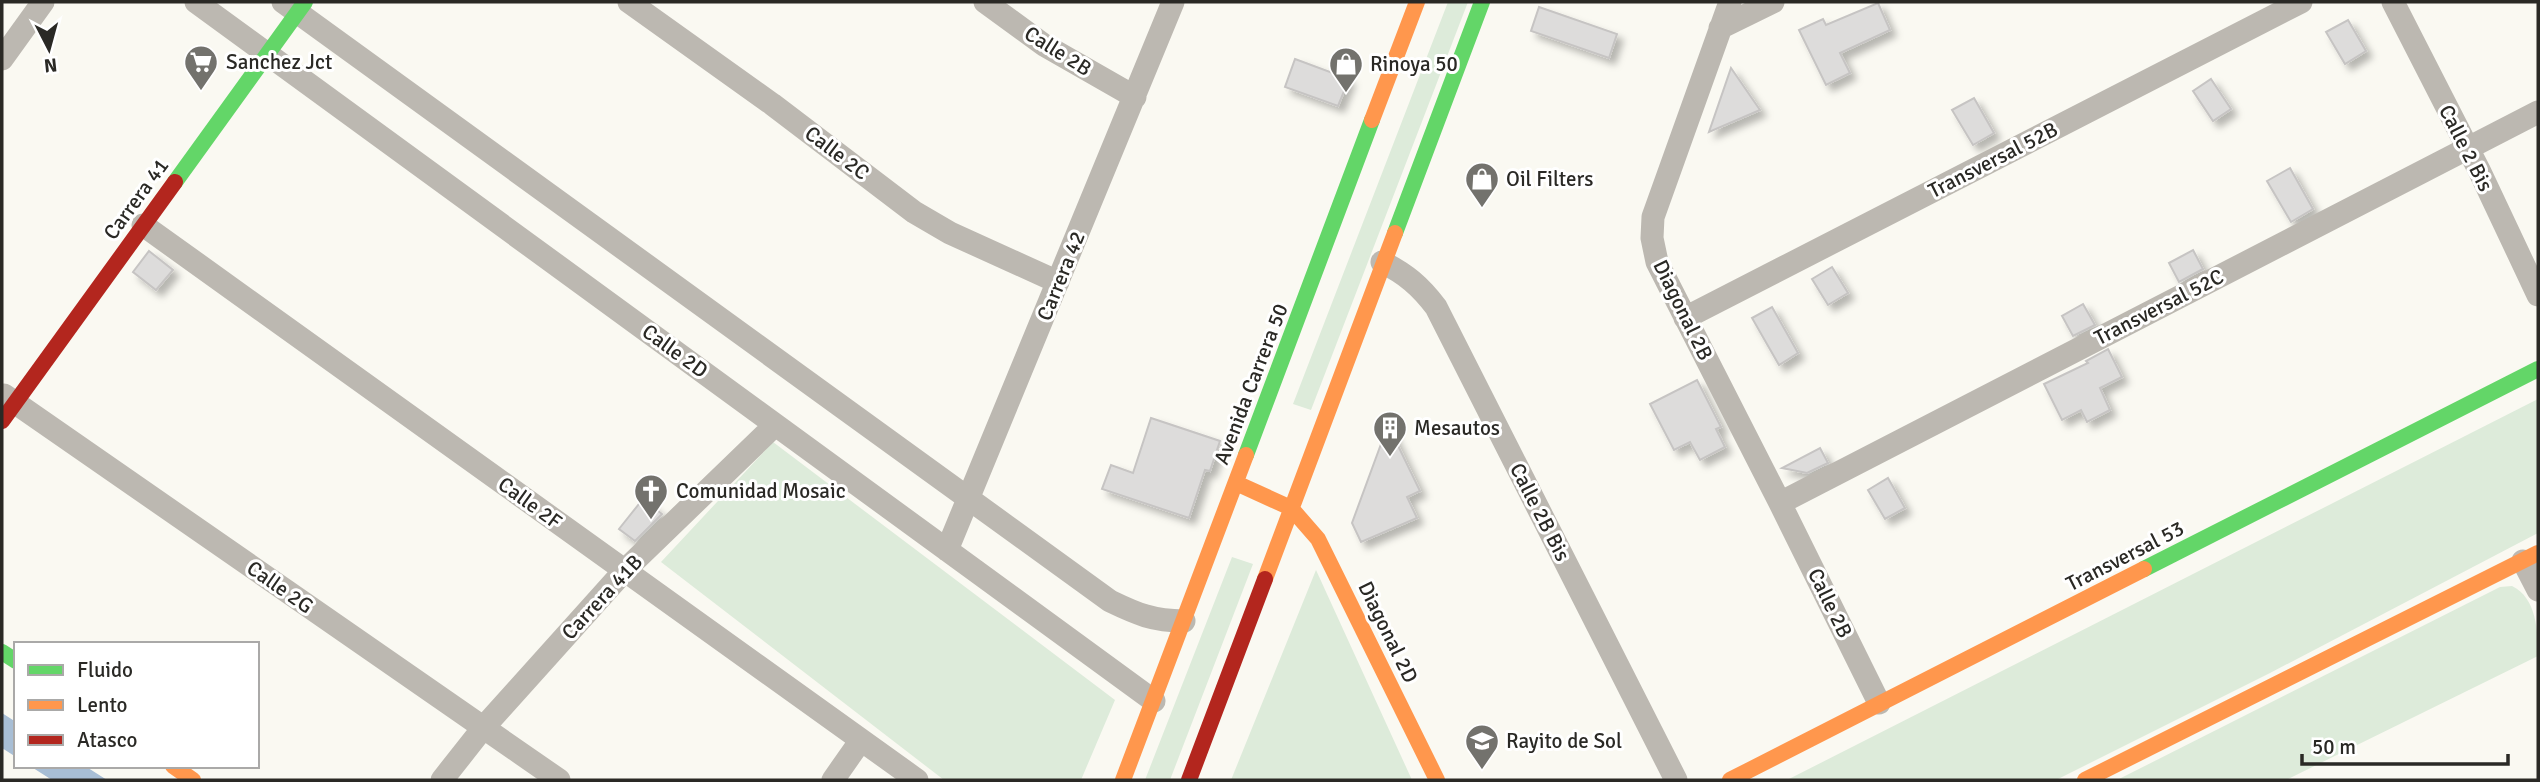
<svg xmlns="http://www.w3.org/2000/svg" width="2540" height="782" viewBox="0 0 2540 782" font-family="Signika,sans-serif">
<defs>
<filter id="shadow"><feDropShadow dx="6" dy="6" stdDeviation="3.5" flood-color="#0004"/></filter>
</defs>
<rect width="100%" height="100%" fill="#faf9f2"/>
<!-- green -->
<path fill="#ddebda" d="M 1448,2 L 1468,2 L 1311,410 L 1293,404 Z
M 2538,399 L 2538,533 L 2270,673 L 2056,780 L 1787,780 Z
M 773,442 L 1115,700 L 1081,780 L 944,780 L 661,562 Z
M 1232,557 L 1253,564 L 1170,780 L 1145,780 Z
M 1316,570 L 1412,780 L 1231,780 Z
M 2512,586 C 2537,598 2538,632 2538,656 L 2286,780 L 2117,780 L 2500,587 Z"/>
<!-- water -->
<path fill="#a8bed5" d="M 2,713 L 16,722 L 16,757 L 2,748 Z
M 30,766 L 85,766 L 107,780 L 52,780 Z"/>
<!-- building -->
<path fill="#dddcdb" stroke="#c6c4c3" stroke-width="2" filter="url(#shadow)" d="M 1878,3 L 1890,30 L 1840,53 L 1850,73 L 1826,85 L 1799,30 L 1823,19 L 1826,25 Z
M 1539,7 L 1617,34 L 1609,58 L 1531,31 Z
M 2348,20 L 2366,51 L 2345,64 L 2326,32 Z
M 1295,59 L 1349,79 L 1338,106 L 1285,87 Z
M 1731,68 L 1760,110 L 1709,132 Z
M 2211,79 L 2231,109 L 2213,121 L 2193,91 Z
M 1974,98 L 1994,133 L 1973,145 L 1952,110 Z
M 2290,168 L 2313,209 L 2291,222 L 2267,181 Z
M 2193,250 L 2203,269 L 2179,282 L 2169,263 Z
M 149,251 L 173,270 L 156,290 L 133,272 Z
M 1832,267 L 1848,293 L 1828,305 L 1812,279 Z
M 2083,304 L 2095,325 L 2073,336 L 2062,316 Z
M 1772,307 L 1798,353 L 1779,365 L 1752,318 Z
M 2108,349 L 2122,377 L 2100,388 L 2110,410 L 2087,422 L 2081,410 L 2062,420 L 2044,384 L 2088,363 L 2086,361 Z
M 1697,380 L 1721,427 L 1716,429 L 1725,447 L 1700,460 L 1690,442 L 1674,450 L 1650,404 Z
M 1151,418 L 1220,441 L 1210,471 L 1205,470 L 1189,518 L 1102,489 L 1111,465 L 1133,473 Z
M 1388,425 L 1420,491 L 1407,497 L 1417,518 L 1361,542 L 1352,523 Z
M 1820,448 L 1828,463 L 1807,473 L 1782,468 Z
M 1888,478 L 1905,508 L 1885,519 L 1868,490 Z
M 643,499 L 662,514 L 635,541 L 619,529 Z"/>
<g fill="none" stroke-linecap="round" stroke-linejoin="round">
<!-- street -->
<path stroke="#bcb8b1" stroke-width="23" d="M 196,2 L 1154,701
M 283,2 L 1110,601 C 1137,614 1153,621 1184,621
M 629,2 L 772,104 L 914,212 L 950,233 L 1058,282
M 985,2 L 1044,45 L 1135,97
M 1730,2 L 1653,217 L 1652,238 L 1657,262 L 1780,503 L 1879,703
M 2393,2 L 2479,170 L 2538,295
M 1720,28 L 1773,2
M 2,59 L 43,2
M 143,225 L 917,780
M 1382,262 C 1406,274 1420,286 1436,307 L 1676,780
M 1685,318 L 2301,2
M 4,395 L 559,780
M 1780,503 L 2538,112
M 947,550 L 1173,2
M 2523,561 L 2538,590
M 442,780 L 483,728 L 625,570 L 775,425
M 833,780 L 861,740"/>
<!-- fast -->
<path stroke="#63d668" stroke-width="16" d="M 175,182 L 305,2
M 1395,233 L 1482,2
M 1246,455 L 1372,120
M 2144,569 L 2538,369
M 2,652 L 16,661"/>
<!-- slow -->
<path stroke="#ff974d" stroke-width="16" d="M 1372,120 L 1417,2
M 1236,483 L 1291,508 L 1318,539 L 1437,780
M 1265,579 L 1395,233
M 173,766 L 193,780
M 1123,780 L 1246,455
M 1730,780 L 2144,569
M 2085,780 L 2538,553"/>
<!-- jam -->
<path stroke="#b3261e" stroke-width="16" d="M 2,421 L 175,182
M 1189,780 L 1265,579"/>
</g>
<!-- icons -->
<defs>
<g id="supermarket-pin" transform="scale(1.75)"><path d="M0 17L-7.5 6A9.5 9.5 0 1 1 7.5 6Z" fill="#73726d" stroke="#fff"/><path d="M-6-5.5h2.5l.6 2H6L4.5 2H-2.5L-4.4-4H-6ZM-1.5 3.2a1.3 1.3 0 1 0 .1 0ZM3 3.2a1.3 1.3 0 1 0 .1 0Z" fill="#fff"/></g>
<g id="shop-pin" transform="scale(1.75)"><path d="M0 17L-7.5 6A9.5 9.5 0 1 1 7.5 6Z" fill="#73726d" stroke="#fff"/><path d="M-5-2.5h2.3a2.7 3.5 0 0 1 5.4 0H5L5.5 6h-11ZM-1.5-2.5h3a1.5 2.3 0 0 0-3 0Z" fill="#fff"/></g>
<g id="building-pin" transform="scale(1.75)"><path d="M0 17L-7.5 6A9.5 9.5 0 1 1 7.5 6Z" fill="#73726d" stroke="#fff"/><path d="M-4-6H4V6H1V3H-1V6H-4ZM-2.5-4.3h1.7v1.8h-1.7ZM.8-4.3h1.7v1.8H.8ZM-2.5-1h1.7V.8h-1.7ZM.8-1h1.7V.8H.8Z" fill="#fff"/></g>
<g id="church-pin" transform="scale(1.75)"><path d="M0 17L-7.5 6A9.5 9.5 0 1 1 7.5 6Z" fill="#73726d" stroke="#fff"/><path d="M-1.2-6h2.4v3.5h3.3v2.4h-3.3V6h-2.4V-.1h-3.3v-2.4h3.3Z" fill="#fff"/></g>
<g id="school-pin" transform="scale(1.75)"><path d="M0 17L-7.5 6A9.5 9.5 0 1 1 7.5 6Z" fill="#73726d" stroke="#fff"/><path d="M0-5L7-2L0 1L-7-2ZM-4 1L0 2.5L4 1V4Q0 6-4 4Z" fill="#fff"/></g>
</defs>
<g fill-rule="evenodd">
<use href="#supermarket-pin" x="201" y="62"/>
<use href="#shop-pin" x="1346" y="64"/>
<use href="#shop-pin" x="1482" y="179"/>
<use href="#building-pin" x="1390" y="428"/>
<use href="#church-pin" x="651" y="491"/>
<use href="#school-pin" x="1482" y="741"/>
</g>
<g text-anchor="middle" dominant-baseline="central" stroke-width="6" stroke-linejoin="round" paint-order="stroke">
<!-- street labels -->
<g font-size="21" fill="#2a2925" stroke="#fff">
<text transform="translate(1058 51) rotate(32)">Calle 2B</text>
<text transform="translate(2466 148) rotate(63)">Calle 2 Bis</text>
<text transform="translate(837 153) rotate(37)">Calle 2C</text>
<text transform="translate(1993 160) rotate(-27)">Transversal 52B</text>
<text transform="translate(136 199) rotate(-54)">Carrera 41</text>
<text transform="translate(1061 276) rotate(-68)">Carrera 42</text>
<text transform="translate(2159 307) rotate(-27)">Transversal 52C</text>
<text transform="translate(1683 310) rotate(64)">Diagonal 2B</text>
<text transform="translate(675 351) rotate(36)">Calle 2D</text>
<text transform="translate(1251 384) rotate(-69)">Avenida Carrera 50</text>
<text transform="translate(530 503) rotate(36)">Calle 2F</text>
<text transform="translate(1540 512) rotate(63)">Calle 2B Bis</text>
<text transform="translate(2125 556) rotate(-27)">Transversal 53</text>
<text transform="translate(280 587) rotate(35)">Calle 2G</text>
<text transform="translate(602 597) rotate(-47)">Carrera 41B</text>
<text transform="translate(1830 603) rotate(64)">Calle 2B</text>
<text transform="translate(1388 632) rotate(64)">Diagonal 2D</text>
</g>
<!-- poi labels -->
<g font-size="21" fill="#2a2925" stroke="#fff" text-anchor="start">
<text x="226" y="62">Sanchez Jct</text>
<text x="1370" y="64">Rinoya 50</text>
<text x="1506" y="179">Oil Filters</text>
<text x="1414" y="428">Mesautos</text>
<text x="676" y="491">Comunidad Mosaic</text>
<text x="1506" y="741">Rayito de Sol</text>
</g>
</g>
<!-- border -->
<rect width="2540" height="782" fill="none" stroke="#2a2925" stroke-width="7"/>
<!-- legend -->
<rect x="14" y="642" width="245" height="126" fill="#ffffff" stroke="#aaa9a8" stroke-width="2"/>
<rect x="28" y="665" width="35" height="10" fill="#63d668" stroke="#aaa9a8" stroke-width="2"/>
<text x="77" y="677" font-size="21" fill="#2a2925">Fluido</text>
<rect x="28" y="700" width="35" height="10" fill="#ff974d" stroke="#aaa9a8" stroke-width="2"/>
<text x="77" y="712" font-size="21" fill="#2a2925">Lento</text>
<rect x="28" y="735" width="35" height="10" fill="#b3261e" stroke="#aaa9a8" stroke-width="2"/>
<text x="77" y="747" font-size="21" fill="#2a2925">Atasco</text>
<!-- north arrow -->
<g transform="translate(49 49) rotate(174)" stroke="#ffffff" stroke-width="5" paint-order="stroke">
<path d="M0-5L12 26L0 18L-12 26Z" fill="#2a2925"/>
<text y="-10" font-size="19" font-weight="bold" text-anchor="middle" fill="#2a2925">N</text>
</g>
<!-- scale -->
<path d="M2302 754v10h206v-10" fill="none" stroke="#2a2925" stroke-width="3.5"/>
<text x="2312" y="754" font-size="21" fill="#2a2925" stroke="#ffffff" stroke-width="5" paint-order="stroke">50 m</text>
</svg>
